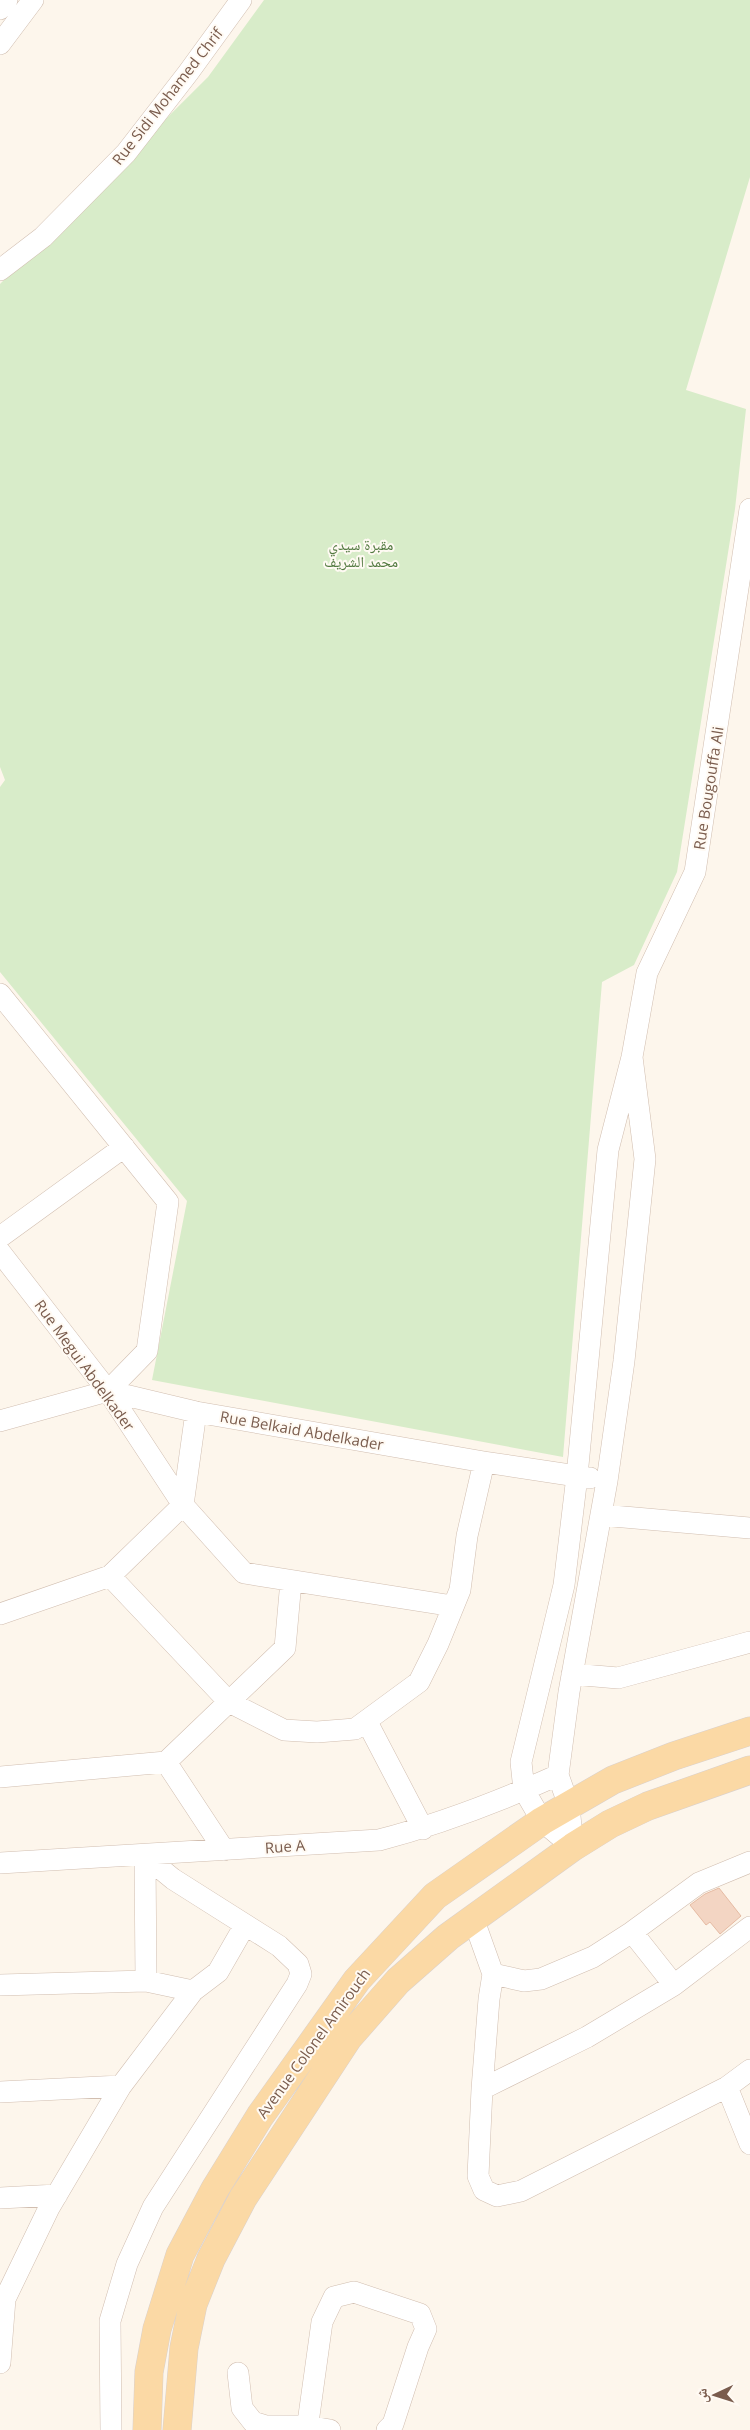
<svg xmlns="http://www.w3.org/2000/svg" width="750" height="2430" viewBox="0 0 750 2430" font-family="'Open Sans','Noto Naskh Arabic',sans-serif">
<rect width="100%" height="100%" fill="#fdf6ec"/>
<!-- green -->
<path fill="#d8ecc9" d="M 264,0 L 750,0 L 750,177 L 686,390 L 746,409 L 735,509 L 677,872 L 634,965 L 602,982 L 563,1457 L 152,1380 L 187,1201 L 0,972 L 0,787 L 5,780 L 0,767 L 0,284 L 208,77 Z"/>
<!-- building -->
<path fill="#f3d5c3" stroke="#e6bba3" d="M 719,1888 L 741,1916 L 720,1934 L 710,1922 L 706,1925 L 690,1905 L 705,1894 Z"/>
<g fill="none" stroke-linecap="round" stroke-linejoin="round">
<!-- minor casing -->
<g stroke="#d1beb0" stroke-width="22">
<path id="minor" d="M 0,9 L 7,0
M 0,44 L 33,0
M 0,270 L 43,237 L 126,153 L 188,73 L 241,0
M 0,994 L 168,1202 L 147,1351 L 108,1391
M 632,1057 L 645,1159 L 624,1361 L 607,1481 L 569,1692 L 558,1775 L 569,1806 L 573,1847 L 542,1821 L 524,1790 L 521,1762 L 564,1585 L 577,1476 L 608,1150 L 632,1057 L 647,973 L 695,872 L 750,509
M 0,1237 L 124,1147
M 0,1252 L 108,1391 L 183,1505 L 244,1573 L 453,1606
M 0,1421 L 108,1391 L 196,1412 L 484,1462 L 590,1478
M 601,1515 L 750,1528
M 110,1576 L 229,1702 L 284,1730 L 317,1732 L 355,1729 L 419,1682 L 438,1644 L 460,1590 L 467,1536 L 484,1462
M 0,1614 L 110,1576 L 183,1505 L 196,1412
M 572,1674 L 618,1678 L 750,1642
M 367,1722 L 423,1829
M 166,1762 L 224,1850
M 0,1777 L 166,1762 L 285,1648 L 291,1581
M 145,1856 L 146,1981
M 0,1863 L 379,1840 C 440,1824 500,1801 558,1775
M 473,1918 L 493,1974 L 524,1981 L 541,1979 L 593,1957 L 632,1932 L 699,1883 L 750,1862
M 632,1932 L 674,1985
M 493,1974 L 489,1999 L 482,2089 L 478,2176 L 484,2190 L 497,2196 L 521,2191 L 727,2087 L 750,2070
M 0,1985 L 146,1981 L 193,1991
M 727,2087 L 750,2144
M 482,2089 L 587,2037 L 674,1985 L 750,1927
M 0,2092 L 121,2086
M 0,2198 L 57,2195
M 0,2363 L 5,2299 L 49,2208 L 121,2086 L 193,1991 L 218,1972 L 245,1925
M 238,2373 L 242,2408 L 253,2422 L 266,2426 L 307,2426 L 330,2430
M 111,2430 L 110,2321 L 127,2264 L 153,2207 L 297,1984 L 301,1974 L 298,1964 L 279,1946 L 173,1879 L 145,1856
M 307,2430 L 322,2322 L 334,2297 L 354,2292 L 420,2314 L 426,2329 L 418,2347 L 393,2424 L 387,2430"/>
</g>
<!-- major casing -->
<g stroke="#dad1cd" stroke-width="29">
<path id="major" d="M 147,2430 L 149,2372 L 157,2329 L 180,2255 L 215,2189 L 260,2116 L 357,1980 L 435,1896 L 542,1821 L 613,1780 L 674,1756 L 750,1731
M 177,2430 L 184,2348 L 193,2304 L 211,2259 L 243,2198 L 348,2038 L 398,1981 L 448,1937 L 573,1847 L 610,1824 L 648,1806 L 750,1770"/>
</g>
<!-- minor -->
<use href="#minor" stroke="#fff" stroke-width="21"/>
<!-- major -->
<use href="#major" stroke="#fbd9a5" stroke-width="28"/>
</g>
<g text-anchor="middle" dominant-baseline="central" stroke-width="4" stroke-linejoin="round" paint-order="stroke">
<!-- street labels -->
<g font-size="15" fill="#7a5c4d" stroke="#fffaf3">
<text transform="translate(167 96) rotate(-52)">Rue Sidi Mohamed Chrif</text>
<text transform="translate(708 788) rotate(-81)">Rue Bougouffa Ali</text>
<text transform="translate(85 1365) rotate(54)">Rue Megui Abdelkader</text>
<text transform="translate(302 1430) rotate(10)">Rue Belkaid Abdelkader</text>
<text transform="translate(285 1846) rotate(-4)">Rue A</text>
<text transform="translate(313 2043) rotate(-54)">Avenue Colonel Amirouch</text>
</g>
<!-- park labels -->
<g font-size="15" fill="#537a41" stroke="#fffaf3">
<text x="361" y="544">مقبرة سيدي<tspan x="361" dy="17">محمد الشريف</tspan></text>
</g>
</g>
<!-- north arrow -->
<g transform="translate(715 2395) rotate(266)" stroke="#fffaf3" stroke-width="4" paint-order="stroke">
<path d="M0-4L9 19L0 12L-9 19Z" fill="#7a5c4d"/>
<text y="-8" font-size="14" font-weight="bold" text-anchor="middle" fill="#7a5c4d">ش</text>
</g>
</svg>
